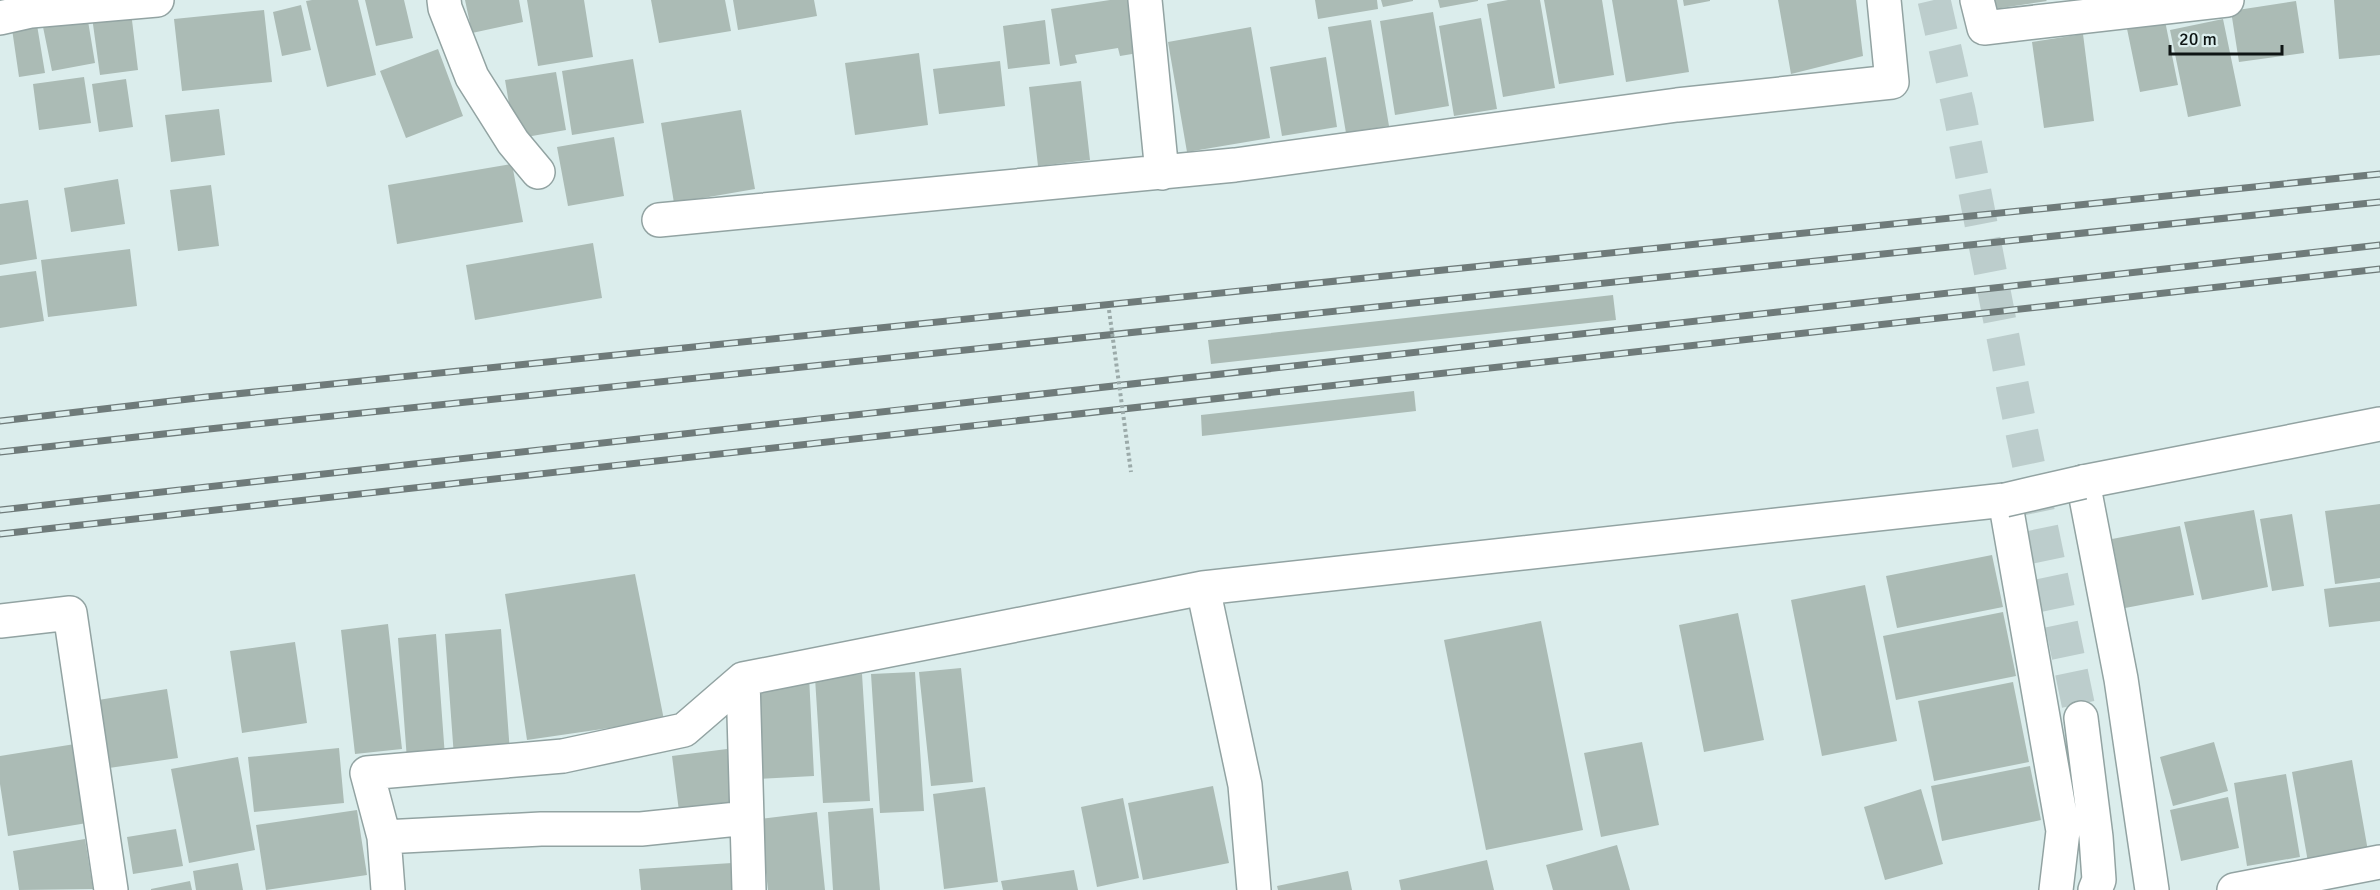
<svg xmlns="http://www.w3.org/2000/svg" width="2380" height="890" viewBox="0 0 2380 890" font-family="Signika,sans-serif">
<rect width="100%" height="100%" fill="#dbedec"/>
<!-- building -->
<path fill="#abbbb5" d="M 312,0 L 358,0 L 376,75 L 327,87 L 306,1 Z
M 365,0 L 404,0 L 413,38 L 376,46 Z
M 465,0 L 519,0 L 523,22 L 472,33 Z
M 527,0 L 584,0 L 593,57 L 538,66 Z
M 651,0 L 725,0 L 731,31 L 659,43 Z
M 733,0 L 814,0 L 817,16 L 738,30 Z
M 1110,0 L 1137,0 L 1138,53 L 1120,56 L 1118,48 L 1075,55 L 1077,63 L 1060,66 L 1051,9 Z
M 1315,0 L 1377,0 L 1378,9 L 1318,19 Z
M 1381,0 L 1413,0 L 1413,1 L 1383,7 Z
M 1438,0 L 1478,0 L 1478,1 L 1440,8 Z
M 1508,0 L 1540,0 L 1555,88 L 1503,97 L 1487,4 Z
M 1544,0 L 1602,0 L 1614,75 L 1559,84 Z
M 1612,0 L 1677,0 L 1689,72 L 1626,82 Z
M 1683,0 L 1710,0 L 1710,1 L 1684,6 Z
M 1778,0 L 1856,0 L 1863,56 L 1791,74 Z
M 1985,0 L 2046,0 L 2047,1 L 1988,10 Z
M 2334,0 L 2380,0 L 2380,55 L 2339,59 Z
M 2296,1 L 2304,53 L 2239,62 L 2231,11 Z
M 301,5 L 311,50 L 282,56 L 273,12 Z
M 264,10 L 272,82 L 182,91 L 174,19 Z
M 2163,11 L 2178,85 L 2140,92 L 2125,19 Z
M 131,12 L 138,70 L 100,75 L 92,17 Z
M 1433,12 L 1449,106 L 1395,115 L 1380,21 Z
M 87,15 L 95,63 L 52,71 L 42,22 Z
M 1481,18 L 1497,109 L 1454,116 L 1439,26 Z
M 2223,19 L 2241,106 L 2188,117 L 2170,30 Z
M 1045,20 L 1050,64 L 1008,69 L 1003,26 Z
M 1371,20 L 1389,126 L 1346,133 L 1328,27 Z
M 37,25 L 45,73 L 19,77 L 12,29 Z
M 1251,27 L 1270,138 L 1187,152 L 1168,42 Z
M 2083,34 L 2094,121 L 2044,128 L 2032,42 Z
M 438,49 L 463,116 L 406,138 L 380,71 Z
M 919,53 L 928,125 L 855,135 L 845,63 Z
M 1326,57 L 1337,127 L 1282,136 L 1270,67 Z
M 633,59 L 644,123 L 572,135 L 562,71 Z
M 1000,61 L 1005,106 L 939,114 L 933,69 Z
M 556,72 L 566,130 L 515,139 L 505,80 Z
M 84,77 L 91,123 L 39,130 L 33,84 Z
M 126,79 L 133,127 L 99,132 L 92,84 Z
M 1081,81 L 1090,160 L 1038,166 L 1029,87 Z
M 219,109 L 225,155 L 171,162 L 165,115 Z
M 741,110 L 755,189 L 674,203 L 661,123 Z
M 614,137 L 624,196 L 568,206 L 557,147 Z
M 512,164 L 523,222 L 397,244 L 388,185 Z
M 118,179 L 125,224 L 71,232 L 64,188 Z
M 211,185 L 219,246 L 178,251 L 170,190 Z
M 28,200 L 37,259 L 0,265 L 0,204 Z
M 593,243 L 602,298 L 475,320 L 466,265 Z
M 130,249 L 137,306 L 48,317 L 41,260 Z
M 36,271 L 44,321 L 0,328 L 0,276 Z
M 1613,295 L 1616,320 L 1211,364 L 1208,340 Z
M 1414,391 L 1416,411 L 1202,436 L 1201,415 Z
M 2380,504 L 2380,578 L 2335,584 L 2325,511 Z
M 2254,510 L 2268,587 L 2202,600 L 2184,522 Z
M 2292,514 L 2304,586 L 2272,591 L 2260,519 Z
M 2180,526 L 2194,595 L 2125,608 L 2112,539 Z
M 1992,555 L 2003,607 L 1897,628 L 1886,576 Z
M 635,574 L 664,720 L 527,740 L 505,594 Z
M 2380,582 L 2380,621 L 2329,627 L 2324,589 Z
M 1865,585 L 1897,741 L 1822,756 L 1791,600 Z
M 2003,612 L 2016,676 L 1896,700 L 1883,636 Z
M 1738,613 L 1764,740 L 1704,752 L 1679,625 Z
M 1541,621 L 1583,830 L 1486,850 L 1444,640 Z
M 388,624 L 402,749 L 355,754 L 341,630 Z
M 501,629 L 510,753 L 454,757 L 445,634 Z
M 436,634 L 445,757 L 407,760 L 398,638 Z
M 295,642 L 307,723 L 242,733 L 230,651 Z
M 961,668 L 973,782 L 931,786 L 919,672 Z
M 915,672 L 924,811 L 880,813 L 871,674 Z
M 862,674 L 870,801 L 823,803 L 815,678 Z
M 809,676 L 814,776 L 758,779 L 754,679 Z
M 2013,682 L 2029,762 L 1934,781 L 1918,701 Z
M 167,689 L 178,758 L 102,769 L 92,701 Z
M 1642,742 L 1659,825 L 1601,837 L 1584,753 Z
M 2214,742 L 2228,791 L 2173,806 L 2160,757 Z
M 75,744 L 87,823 L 8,836 L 0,784 L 0,756 Z
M 339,748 L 344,803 L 254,812 L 248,757 Z
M 727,749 L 736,811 L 680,819 L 672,756 Z
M 238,757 L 255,850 L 189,863 L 171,769 Z
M 2352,760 L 2368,851 L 2308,862 L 2292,772 Z
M 2030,766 L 2041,820 L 1942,841 L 1931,786 Z
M 2286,774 L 2300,857 L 2247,866 L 2234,783 Z
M 1213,786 L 1229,863 L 1143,880 L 1128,803 Z
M 985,787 L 998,882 L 944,889 L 933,794 Z
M 1921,789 L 1943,864 L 1885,880 L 1864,807 Z
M 2228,797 L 2239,848 L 2181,861 L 2170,810 Z
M 1123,798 L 1139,878 L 1097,887 L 1081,807 Z
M 873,808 L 880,890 L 833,890 L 828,812 Z
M 357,810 L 367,875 L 266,890 L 256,825 Z
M 817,812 L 825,890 L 768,890 L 760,819 Z
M 176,829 L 183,866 L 133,874 L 127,837 Z
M 85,839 L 93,889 L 19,890 L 13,851 Z
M 1617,845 L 1630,890 L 1553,890 L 1546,865 Z
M 1487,860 L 1494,890 L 1401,890 L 1399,880 Z
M 238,863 L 243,890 L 196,890 L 193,871 Z
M 732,863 L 734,890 L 641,890 L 639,869 Z
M 1074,870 L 1078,890 L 1003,890 L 1001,881 Z
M 1348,871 L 1352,890 L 1278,890 L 1277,886 Z
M 190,881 L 192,890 L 151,890 L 151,889 Z"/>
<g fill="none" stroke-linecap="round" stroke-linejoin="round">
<!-- secondary-tunnel -->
<path stroke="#bccdcc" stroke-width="33" stroke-dasharray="33 16" stroke-linecap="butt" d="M 1934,0 L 1959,110 L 2015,399 L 2081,718"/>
<!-- street casing -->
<g stroke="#92a3a2" stroke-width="36">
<path id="street" d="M 444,0 L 445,8 L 472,77 L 513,142 L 538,172
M 1145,0 L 1162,173
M 1977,0 L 1984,28 L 2227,0
M 0,18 L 31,11 L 157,0
M 659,220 L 1235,165 L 1677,105 L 1892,82 L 1884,0
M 2083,482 L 2380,424
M 1203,588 L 1245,785 L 1254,890
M 0,621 L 70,613 L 111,890
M 743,679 L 749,890
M 384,837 L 541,829 L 641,829 L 747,818
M 388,890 L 384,837 L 367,773 L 563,756 L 684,730 L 743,679 L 1203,588 L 2005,500
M 2234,890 L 2380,862"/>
</g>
<!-- secondary casing -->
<g stroke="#92a3a2" stroke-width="36">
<path id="secondary" d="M 2083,482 L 2121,679 L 2152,890
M 2005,500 L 2063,831 L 2056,890
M 2081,718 L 2096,837 L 2099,880 L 2095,890"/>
</g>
<!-- street -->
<use href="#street" stroke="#fff" stroke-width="33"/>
<!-- secondary -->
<use href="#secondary" stroke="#fff" stroke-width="33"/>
<!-- rail casing -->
<g stroke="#6f7b7a" stroke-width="7">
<path id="rail" d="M 0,421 L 206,397 L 2380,174
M 0,452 L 209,429 L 2380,202
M 0,510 L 2380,245
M 0,534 L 2380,269"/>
</g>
<!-- rail -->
<use href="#rail" stroke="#dbedec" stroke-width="4.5" stroke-dasharray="14" stroke-linecap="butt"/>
<!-- street-bridge casing -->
<g stroke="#92a3a2" stroke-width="36" stroke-linecap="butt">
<path id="street-bridge" d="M 2005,500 L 2083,482"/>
</g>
<!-- path-bridge -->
<path stroke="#9baaa9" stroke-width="4" stroke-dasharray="3 3" stroke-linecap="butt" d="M 1109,310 L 1131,472"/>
<!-- street-bridge -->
<use href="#street-bridge" stroke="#fff" stroke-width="33"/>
</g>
<!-- scale -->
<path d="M2170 45v9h112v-9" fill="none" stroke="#0e1514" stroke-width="3"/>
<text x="2179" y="45" font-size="18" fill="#0e1514" stroke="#dbedec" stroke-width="4.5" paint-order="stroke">20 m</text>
</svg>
